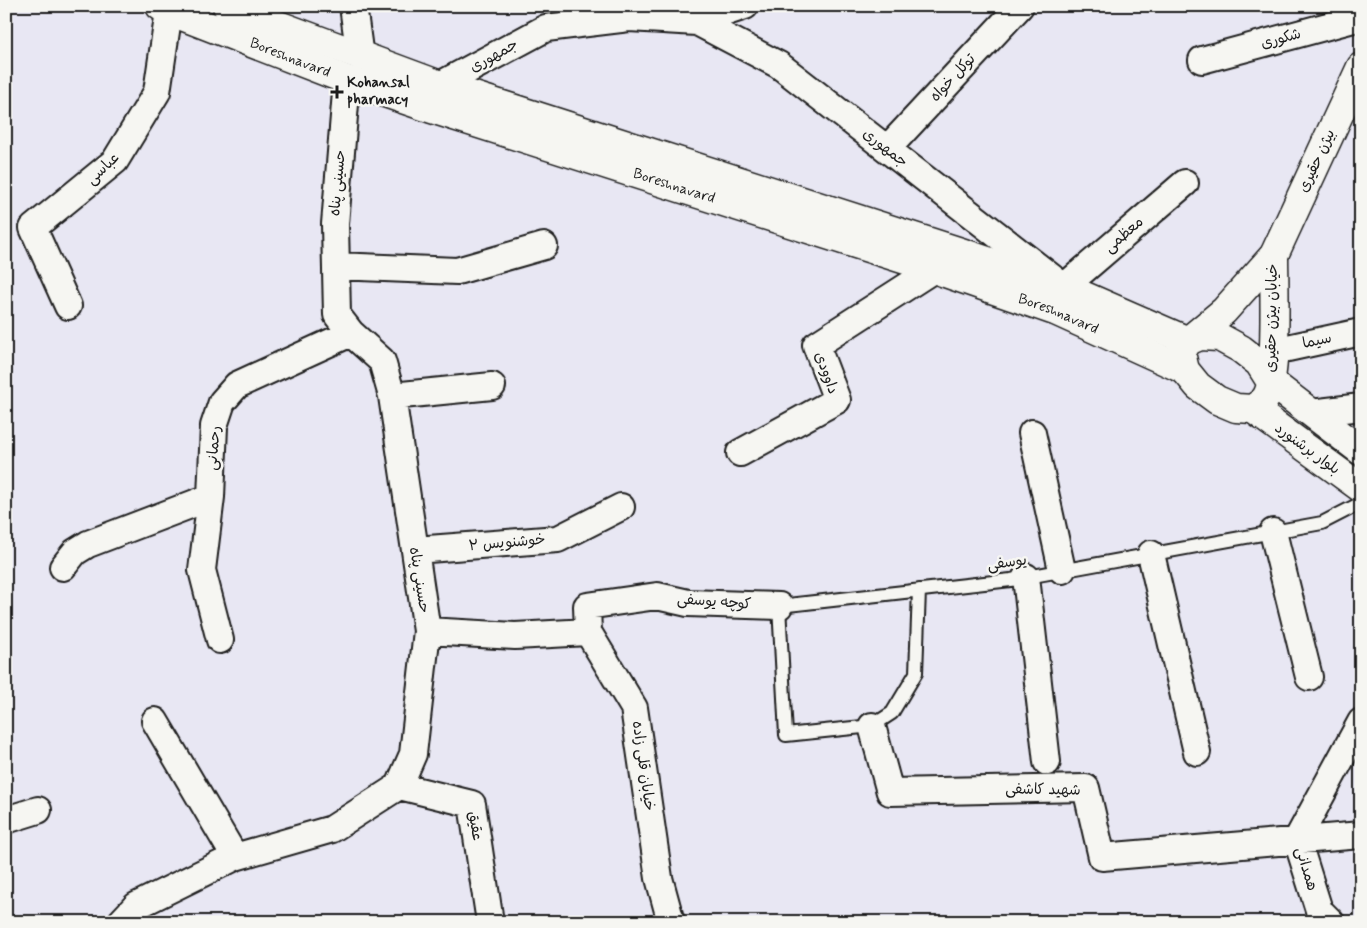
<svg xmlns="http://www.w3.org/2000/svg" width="1367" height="928" viewBox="0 0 1367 928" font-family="Mynerve,'Playpen Sans Arabic',sans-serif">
<rect width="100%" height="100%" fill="#e8e7f3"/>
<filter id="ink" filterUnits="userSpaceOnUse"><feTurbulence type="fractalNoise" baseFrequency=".02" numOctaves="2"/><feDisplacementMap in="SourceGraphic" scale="10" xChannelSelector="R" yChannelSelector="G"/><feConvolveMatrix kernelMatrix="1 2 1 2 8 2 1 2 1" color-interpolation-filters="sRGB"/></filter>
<g filter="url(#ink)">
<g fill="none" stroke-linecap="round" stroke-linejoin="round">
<!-- service casing -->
<g stroke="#1c1c1c" stroke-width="16">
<path id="service" d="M 919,590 L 916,673 L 892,713 L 872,726 L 786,735 L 779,606 L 1011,580 L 1322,523 L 1361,503"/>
</g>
<!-- minor casing -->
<g stroke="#1c1c1c" stroke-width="30">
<path id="minor" d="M 353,6 L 360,57
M 697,22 L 745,6
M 1202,60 L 1361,17
M 440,85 L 546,28 L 629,18 L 697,22 L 779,65 L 1064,287 L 1185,183
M 887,149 L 1020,6
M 336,266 L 457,271 L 544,246
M 68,306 L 33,228 L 115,161 L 157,92 L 169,11
M 1274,351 L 1361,332
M 392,396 L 492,386
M 1311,413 L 1361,407
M 1032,433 L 1062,570
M 740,453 L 837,400 L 816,345 L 934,269
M 1273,532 L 1309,677
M 415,550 L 558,539 L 621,507
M 1151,554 L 1197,752
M 63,567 L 75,552 L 88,544 L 211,497
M 1026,577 L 1047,762
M 427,631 L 515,636 L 588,632
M 220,640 L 202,570 L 211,497 L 214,426 L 222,402 L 237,385 L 351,333
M 155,721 L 235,857
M 872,726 L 890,792 L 1086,788 L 1102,857 L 1361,835
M 399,786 L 472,804 L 490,922
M 6,820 L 38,810
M 121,922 L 136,906 L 235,857 L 332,829 L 399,786 L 413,754 L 427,631 L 392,396 L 382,361 L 351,333 L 337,315 L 335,224 L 347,80
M 671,922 L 659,878 L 634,708 L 588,632 L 587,606 L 657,596 L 688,603 L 779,606
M 1331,922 L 1319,910 L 1297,840 L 1361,722"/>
</g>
<!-- secondary casing -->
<g stroke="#1c1c1c" stroke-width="31">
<g id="secondary">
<path id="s1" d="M 160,6 L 169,11 L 347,80 L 432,109 L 934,269 L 1055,311 L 1185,370"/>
<path d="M 227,6 L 440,85 L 961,252 L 1064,287 L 1188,341 L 1224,311 L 1274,255 L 1361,67"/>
<path d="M 1274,255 C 1274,280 1278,383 1265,399 C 1262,403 1256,406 1253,409 L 1236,408 L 1217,400 L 1198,386 L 1185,370 L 1181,353 L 1188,341 L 1200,336 L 1219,337 L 1241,349 L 1259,363 L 1271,382 L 1361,451"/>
<path d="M 1253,409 L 1361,488"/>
</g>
</g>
<!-- service -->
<use href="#service" stroke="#f6f6f2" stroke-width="12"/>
<!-- minor -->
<use href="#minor" stroke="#f6f6f2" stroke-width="26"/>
<!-- secondary -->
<use href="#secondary" stroke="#f6f6f2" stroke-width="28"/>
</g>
</g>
<!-- markers -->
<path fill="#1c1c1c" stroke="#f6f6f2" stroke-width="2" d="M334.5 84.5h5v5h5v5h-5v5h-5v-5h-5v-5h5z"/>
<g text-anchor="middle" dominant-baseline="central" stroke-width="5" stroke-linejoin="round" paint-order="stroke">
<!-- street labels -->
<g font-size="15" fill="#1c1c1c" stroke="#f6f6f2">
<text transform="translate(1281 39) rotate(-15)">شکوری</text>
<text transform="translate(494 56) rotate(-29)">جمهوری</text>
<text stroke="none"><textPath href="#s1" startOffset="140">Boreshnavard</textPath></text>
<text transform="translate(953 78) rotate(-47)">توکل خواه</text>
<text transform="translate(885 148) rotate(38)">جمهوری</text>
<text transform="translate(1317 161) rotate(-65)">بیژن حقیری</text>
<text transform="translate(103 169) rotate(-44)">عباسی</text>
<text transform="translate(338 183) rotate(-85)">حسینی پناه</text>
<text stroke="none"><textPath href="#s1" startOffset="545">Boreshnavard</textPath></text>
<text transform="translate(1124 235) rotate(-41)">معظمی</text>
<text stroke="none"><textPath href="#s1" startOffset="950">Boreshnavard</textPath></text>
<text transform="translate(1272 318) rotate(-89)">خیابان بیژن حقیری</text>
<text transform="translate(1317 341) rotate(-12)">سیما</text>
<text transform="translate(826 373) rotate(70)">داوودی</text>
<text transform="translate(214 448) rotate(-85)">رحمانی</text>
<text transform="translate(1307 449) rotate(36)">بلوار برشنورد</text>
<text transform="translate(507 543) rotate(-5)">خوشنویس ۲</text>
<text transform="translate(1007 563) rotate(-8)">یوسفی</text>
<text transform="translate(419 580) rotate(81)">حسینی پناه</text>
<text transform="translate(714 602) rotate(4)">کوچه یوسفی</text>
<text transform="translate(643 766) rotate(82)">خیابان قلی زاده</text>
<text transform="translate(1043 790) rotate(1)">شهید کاشفی</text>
<text transform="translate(475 826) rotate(81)">عقیق</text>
<text transform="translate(1306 869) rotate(73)">همدانی</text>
</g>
<!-- poi labels -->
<g font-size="15" font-weight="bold" fill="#1c1c1c" stroke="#f6f6f2" text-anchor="start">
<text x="347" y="83">Kohansal<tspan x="347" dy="17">pharmacy</tspan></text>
</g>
</g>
<!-- margin -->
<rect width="1367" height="928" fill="none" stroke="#f6f6f2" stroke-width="25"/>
<rect x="12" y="12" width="1342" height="903" fill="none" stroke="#1c1c1c" stroke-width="2" filter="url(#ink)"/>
</svg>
